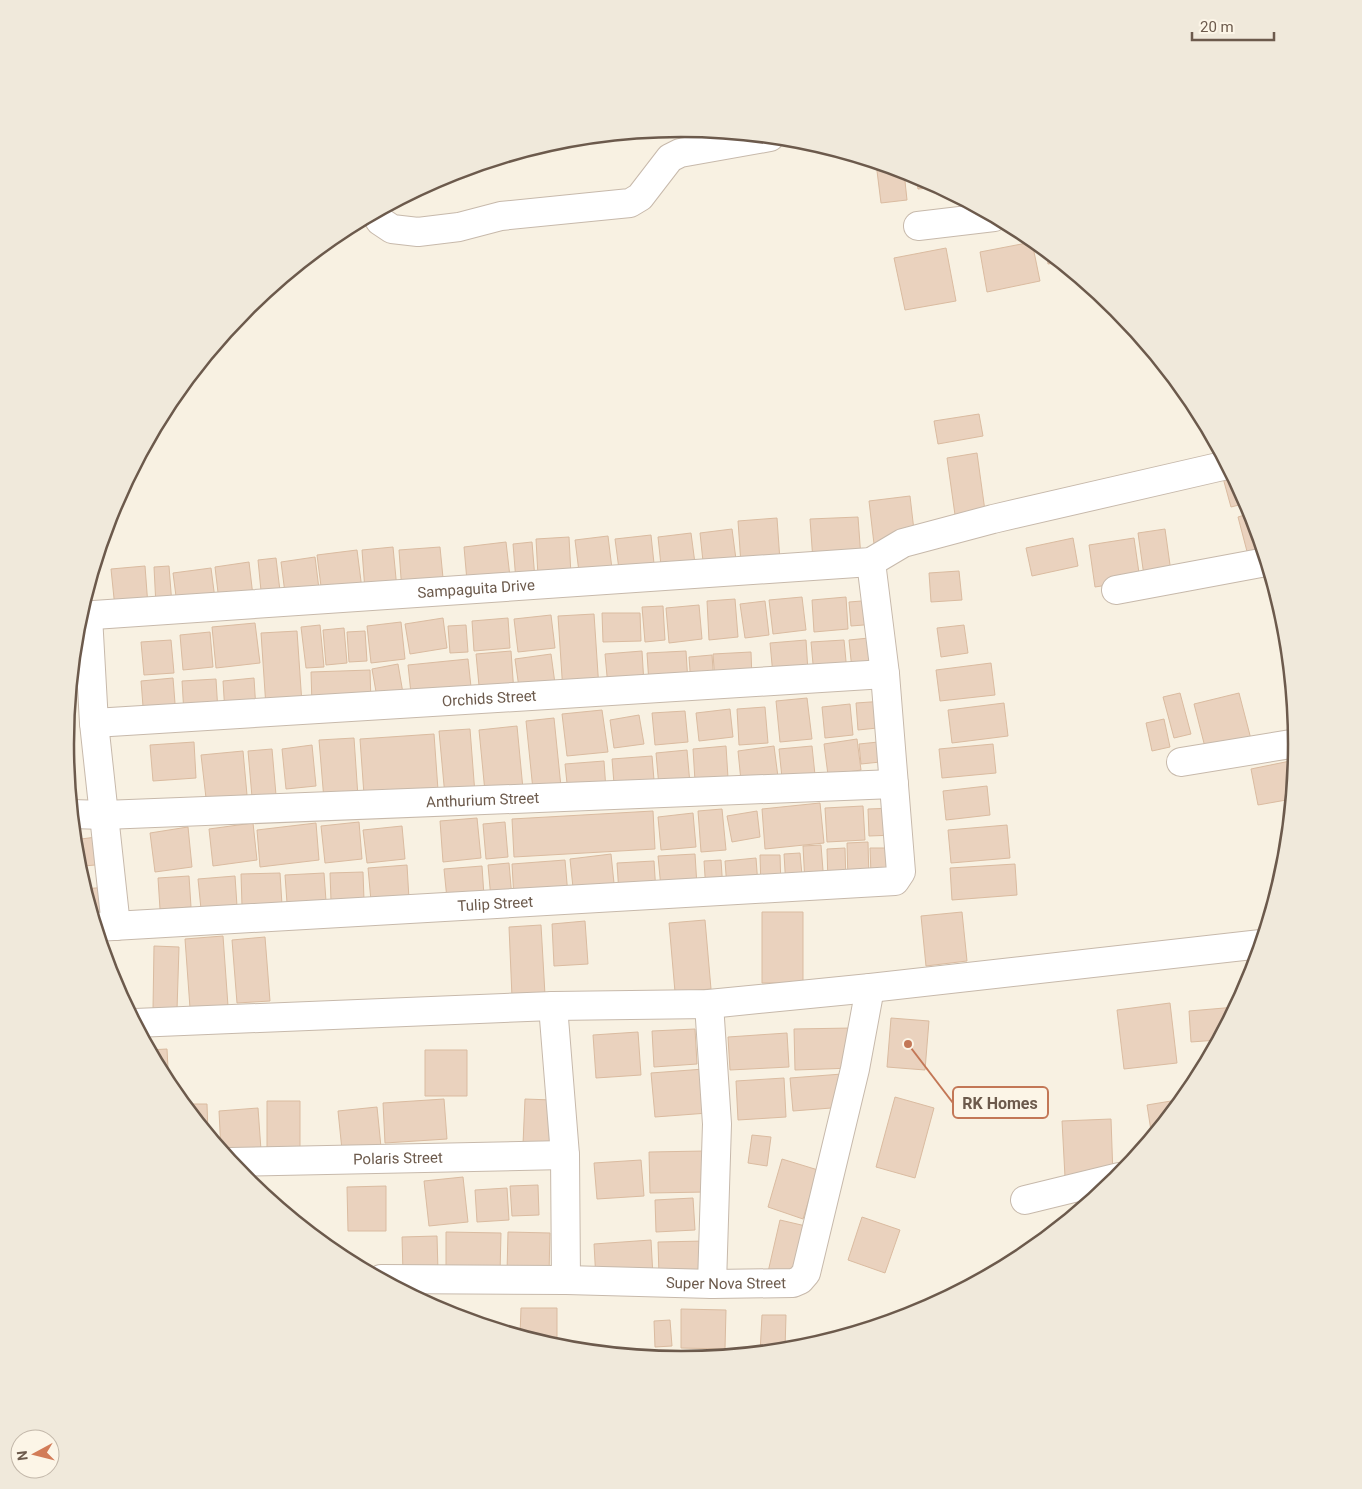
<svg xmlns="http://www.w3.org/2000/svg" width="1362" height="1489" viewBox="0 0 1362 1489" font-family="Roboto,sans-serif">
<rect width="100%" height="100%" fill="#f8f1e2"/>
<!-- building -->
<path fill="#ead2be" stroke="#dabba0" d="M 876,163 L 904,172 L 907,200 L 881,203 Z
M 916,175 L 917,176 L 938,187 L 918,189 Z
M 1032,242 L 1040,281 L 987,292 L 980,252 Z
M 946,248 L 956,301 L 905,310 L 894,258 Z
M 1047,252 L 1060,262 L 1048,264 Z
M 979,414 L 983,436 L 938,444 L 934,421 Z
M 977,453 L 986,518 L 956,522 L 947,458 Z
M 1232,476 L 1247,503 L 1231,507 L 1223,478 Z
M 910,496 L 915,539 L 874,544 L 869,501 Z
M 1251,513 L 1264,555 L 1249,559 L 1238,517 Z
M 858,517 L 861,558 L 813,561 L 810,519 Z
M 777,518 L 780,561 L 741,564 L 738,521 Z
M 732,529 L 737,567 L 704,571 L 700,533 Z
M 1165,529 L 1171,572 L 1144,576 L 1138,533 Z
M 691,533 L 696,571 L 662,575 L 658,537 Z
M 651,535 L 655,573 L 620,577 L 615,539 Z
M 608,536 L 612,569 L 579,572 L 575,540 Z
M 569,537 L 571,575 L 538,576 L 536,539 Z
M 1073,538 L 1078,566 L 1032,576 L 1026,548 Z
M 1134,538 L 1140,580 L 1095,587 L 1089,545 Z
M 506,542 L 510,577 L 467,581 L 464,547 Z
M 532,542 L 535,579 L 516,581 L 513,544 Z
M 393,547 L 397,589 L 365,591 L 362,550 Z
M 440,547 L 444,588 L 402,592 L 399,550 Z
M 357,550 L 362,589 L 322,594 L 317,555 Z
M 315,557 L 319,589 L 285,593 L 281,562 Z
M 276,558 L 281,599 L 262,601 L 258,560 Z
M 249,562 L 253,596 L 219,601 L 215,567 Z
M 145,566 L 148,606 L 115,608 L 111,569 Z
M 169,566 L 172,605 L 156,606 L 154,567 Z
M 211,568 L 215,599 L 177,604 L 173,573 Z
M 959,571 L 962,600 L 931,602 L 929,573 Z
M 802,597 L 806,630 L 773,634 L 769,600 Z
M 846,597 L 848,629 L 814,632 L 812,600 Z
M 735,599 L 738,637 L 709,640 L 707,601 Z
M 874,600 L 876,624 L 851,626 L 849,602 Z
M 765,601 L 769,635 L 745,638 L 740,604 Z
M 699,605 L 702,639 L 669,643 L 666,608 Z
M 663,606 L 665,640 L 645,642 L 642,607 Z
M 602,613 L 640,613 L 641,641 L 603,642 Z
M 594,614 L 599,689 L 563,692 L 558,616 Z
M 551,615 L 555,648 L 518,652 L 514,619 Z
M 443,618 L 447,648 L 410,654 L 405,624 Z
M 508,618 L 510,648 L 474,651 L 472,621 Z
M 401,622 L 405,659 L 371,663 L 367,626 Z
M 255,623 L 260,663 L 216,668 L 212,627 Z
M 320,625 L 324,667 L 306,668 L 301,627 Z
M 466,625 L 468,652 L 450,653 L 448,626 Z
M 964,625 L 968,653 L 941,657 L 937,628 Z
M 344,628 L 347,663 L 326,665 L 323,630 Z
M 297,631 L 302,704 L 266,707 L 261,633 Z
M 365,631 L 367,661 L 349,662 L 347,632 Z
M 210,632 L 213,667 L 183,670 L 180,635 Z
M 879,637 L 881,667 L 852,670 L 849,640 Z
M 171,640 L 174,673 L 144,675 L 141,642 Z
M 806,640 L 808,672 L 773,675 L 770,643 Z
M 844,640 L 847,672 L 814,675 L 811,642 Z
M 511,651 L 514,693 L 480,696 L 476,654 Z
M 642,651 L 644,684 L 608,687 L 605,654 Z
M 686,651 L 688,683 L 649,684 L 647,653 Z
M 751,652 L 752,679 L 715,681 L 713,654 Z
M 551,654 L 556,691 L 520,695 L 515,659 Z
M 712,655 L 714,683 L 691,685 L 689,657 Z
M 468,659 L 472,696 L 412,703 L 408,665 Z
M 991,663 L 995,695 L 940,701 L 936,670 Z
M 398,664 L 404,699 L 378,703 L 372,669 Z
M 370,670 L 371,703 L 312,705 L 311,672 Z
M 173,678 L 176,716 L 144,719 L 141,681 Z
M 254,678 L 256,710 L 225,713 L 223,681 Z
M 216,679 L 218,712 L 184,714 L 182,681 Z
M 1180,693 L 1191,734 L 1174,738 L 1163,697 Z
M 1239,693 L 1252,743 L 1207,755 L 1194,704 Z
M 807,698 L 812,739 L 780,742 L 776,701 Z
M 885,701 L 887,727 L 858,730 L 856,703 Z
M 1004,703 L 1008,736 L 952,743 L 948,710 Z
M 850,704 L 853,735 L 825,738 L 822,707 Z
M 765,707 L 768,743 L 739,745 L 737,709 Z
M 730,709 L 733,737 L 699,741 L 696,713 Z
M 602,710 L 608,752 L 567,756 L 562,714 Z
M 685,711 L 688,742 L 655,745 L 652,713 Z
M 639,715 L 644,744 L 614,748 L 610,720 Z
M 554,718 L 561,787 L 533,790 L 526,721 Z
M 1164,719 L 1170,747 L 1152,751 L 1146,723 Z
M 517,726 L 523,789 L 485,792 L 479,730 Z
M 470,729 L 475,794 L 445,796 L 439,731 Z
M 434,734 L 438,790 L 364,795 L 360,739 Z
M 354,738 L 358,797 L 324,800 L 319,740 Z
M 857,739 L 861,770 L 828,775 L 824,744 Z
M 888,741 L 890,761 L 861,764 L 859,744 Z
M 194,742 L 196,778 L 153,781 L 150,745 Z
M 993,744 L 996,773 L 942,778 L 939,749 Z
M 312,745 L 316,786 L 286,789 L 282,749 Z
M 726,746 L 728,778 L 695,781 L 693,749 Z
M 774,746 L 778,777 L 741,781 L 738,751 Z
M 812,746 L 815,775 L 782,778 L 779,749 Z
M 272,749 L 276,795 L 252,797 L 248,751 Z
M 687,750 L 690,784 L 659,787 L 656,753 Z
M 243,751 L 247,795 L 206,798 L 201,755 Z
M 652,756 L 654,780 L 614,784 L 612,759 Z
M 1295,760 L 1292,799 L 1258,805 L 1251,769 Z
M 604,761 L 606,790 L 568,793 L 565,764 Z
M 987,786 L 990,815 L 946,820 L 943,791 Z
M 820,803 L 824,843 L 765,849 L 762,809 Z
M 863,806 L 865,840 L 827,842 L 825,808 Z
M 895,808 L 896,835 L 869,836 L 868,809 Z
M 722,809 L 726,850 L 701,852 L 698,811 Z
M 653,811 L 655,849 L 514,857 L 512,819 Z
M 757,811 L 760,837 L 732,842 L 727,816 Z
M 693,813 L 696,847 L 661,850 L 658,817 Z
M 477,818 L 481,858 L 443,862 L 440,821 Z
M 359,822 L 362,859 L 325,863 L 321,826 Z
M 505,822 L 508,857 L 486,859 L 483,824 Z
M 253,823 L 257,860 L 213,866 L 209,829 Z
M 316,823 L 319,860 L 260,867 L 257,830 Z
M 1007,825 L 1010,858 L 951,863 L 948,830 Z
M 402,826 L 405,859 L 367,863 L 363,830 Z
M 188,827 L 192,867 L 155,872 L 150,833 Z
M 79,832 L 82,869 L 78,869 L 74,833 Z
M 104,836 L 106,864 L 84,866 L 81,839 Z
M 868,842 L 869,880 L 848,881 L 847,843 Z
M 821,845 L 824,883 L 805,884 L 803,846 Z
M 845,848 L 846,883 L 828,883 L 827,849 Z
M 870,848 L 898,848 L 898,874 L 871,874 Z
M 800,853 L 803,886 L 786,887 L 784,854 Z
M 611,854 L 615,893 L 574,897 L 570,859 Z
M 695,854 L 697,886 L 661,888 L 658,856 Z
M 760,855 L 780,855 L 781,887 L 761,888 Z
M 756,858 L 758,885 L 727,888 L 725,861 Z
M 565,860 L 568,895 L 514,899 L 512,864 Z
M 721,860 L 723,890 L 706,891 L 704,861 Z
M 654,861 L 656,893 L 619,894 L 617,863 Z
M 509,863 L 512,898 L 491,899 L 488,865 Z
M 1015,864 L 1017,895 L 952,900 L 950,868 Z
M 407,865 L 409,899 L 371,901 L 368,868 Z
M 482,866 L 484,896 L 447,899 L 444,869 Z
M 363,872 L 364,900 L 331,901 L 330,873 Z
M 280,873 L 282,905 L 242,906 L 241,874 Z
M 324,873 L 326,901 L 287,903 L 285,875 Z
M 189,876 L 191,907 L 160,909 L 158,878 Z
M 235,876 L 237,906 L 201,909 L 198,879 Z
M 107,887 L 109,917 L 93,918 L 84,889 Z
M 762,912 L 803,912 L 803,983 L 762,983 Z
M 962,912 L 967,961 L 926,966 L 921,916 Z
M 705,920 L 711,989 L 675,992 L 669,923 Z
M 585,921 L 588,964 L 554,966 L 552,924 Z
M 541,925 L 545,995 L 512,997 L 509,927 Z
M 223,936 L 228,1006 L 190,1008 L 185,939 Z
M 265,937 L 270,1001 L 237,1003 L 232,940 Z
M 154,946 L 179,947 L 177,1010 L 153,1009 Z
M 1170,1003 L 1177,1063 L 1124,1069 L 1117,1010 Z
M 1236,1007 L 1218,1040 L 1191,1042 L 1189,1011 Z
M 891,1018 L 929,1021 L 925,1070 L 887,1067 Z
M 852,1028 L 853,1068 L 795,1070 L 794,1029 Z
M 695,1029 L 697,1064 L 654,1067 L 652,1031 Z
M 638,1032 L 641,1075 L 596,1078 L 593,1035 Z
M 787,1033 L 789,1067 L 730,1070 L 728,1037 Z
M 167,1049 L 169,1087 L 149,1050 Z
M 425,1050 L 467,1050 L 467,1096 L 425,1096 Z
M 704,1069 L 708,1113 L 655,1117 L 651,1073 Z
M 842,1074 L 844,1107 L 793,1111 L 790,1078 Z
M 784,1078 L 786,1117 L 738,1120 L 736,1081 Z
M 895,1097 L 934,1108 L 915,1178 L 876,1167 Z
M 444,1099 L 447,1139 L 385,1143 L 383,1103 Z
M 525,1099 L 552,1100 L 552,1145 L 523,1144 Z
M 1183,1099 L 1152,1137 L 1147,1105 Z
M 267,1101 L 300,1101 L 300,1151 L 267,1151 Z
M 183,1104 L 207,1104 L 208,1134 Z
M 377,1107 L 381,1147 L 342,1150 L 338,1111 Z
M 258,1108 L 261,1150 L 223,1153 L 221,1151 L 219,1111 Z
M 1111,1119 L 1113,1176 L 1065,1177 L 1062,1121 Z
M 752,1135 L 771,1137 L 767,1166 L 748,1163 Z
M 705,1151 L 706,1192 L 650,1193 L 649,1152 Z
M 782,1159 L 818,1170 L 803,1219 L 768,1207 Z
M 641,1160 L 644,1196 L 597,1199 L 594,1163 Z
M 463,1177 L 468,1222 L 429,1226 L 424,1181 Z
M 538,1185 L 539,1215 L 512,1216 L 510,1186 Z
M 386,1186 L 386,1231 L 348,1231 L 347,1187 Z
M 507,1188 L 509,1220 L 477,1222 L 475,1190 Z
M 693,1198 L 695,1230 L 656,1232 L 655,1200 Z
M 862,1217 L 900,1230 L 885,1273 L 848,1260 Z
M 780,1220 L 810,1227 L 799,1279 L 768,1272 Z
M 446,1232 L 501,1233 L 500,1273 L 446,1272 Z
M 508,1232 L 550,1233 L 549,1273 L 507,1272 Z
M 437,1236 L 438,1271 L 403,1273 L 402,1237 Z
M 651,1240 L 653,1277 L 596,1280 L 594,1244 Z
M 705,1241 L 706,1274 L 659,1275 L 658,1242 Z
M 521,1308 L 557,1308 L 557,1346 L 520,1336 Z
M 681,1309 L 726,1310 L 725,1349 L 681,1348 Z
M 762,1315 L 786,1315 L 785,1350 L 760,1353 Z
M 670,1320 L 672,1346 L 655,1347 L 654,1321 Z"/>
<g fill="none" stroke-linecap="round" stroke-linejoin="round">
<!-- minor casing -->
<g stroke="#c7b9ab" stroke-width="30">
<g id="minor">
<path d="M 375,213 L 380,221 L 392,229 L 418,232 L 459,227 L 501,216 L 630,203 L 640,197 L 670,158 L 680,153 L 770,137"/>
<path d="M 918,226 L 994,217"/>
<path d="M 1116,590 L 1266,562"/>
<path id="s1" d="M 79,616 L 871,562 L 903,543 L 993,519 L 1227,465"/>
<path d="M 88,616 L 94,723 L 116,926"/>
<path id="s2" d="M 94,723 L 885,674"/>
<path d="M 1181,762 L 1297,743"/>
<path id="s3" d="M 72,814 L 104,815 L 894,784"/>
<path id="s4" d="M 96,927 L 895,881 L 901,872 L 885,674 L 871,562"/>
<path d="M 709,1004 L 717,1124 L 712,1284"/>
<path d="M 553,1006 L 565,1155 L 566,1280"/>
<path d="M 135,1023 L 553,1006 L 709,1004 L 870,988 L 1261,944"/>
<path id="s5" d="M 230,1162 L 565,1155"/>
<path d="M 1025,1200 L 1119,1177"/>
<path id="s6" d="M 381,1279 L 566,1280 L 712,1284 L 793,1283 L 800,1280 L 806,1273 L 855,1069 L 870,988"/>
</g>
</g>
<!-- minor -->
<use href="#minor" stroke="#fff" stroke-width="28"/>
</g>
<g text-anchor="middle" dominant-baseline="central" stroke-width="4" stroke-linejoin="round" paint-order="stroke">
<!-- street labels -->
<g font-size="15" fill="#6c5a4c" stroke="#fcf5e7">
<text stroke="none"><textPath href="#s1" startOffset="398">Sampaguita Drive</textPath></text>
<text stroke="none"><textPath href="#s2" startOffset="396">Orchids Street</textPath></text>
<text stroke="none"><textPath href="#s3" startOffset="411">Anthurium Street</textPath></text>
<text stroke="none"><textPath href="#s4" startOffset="400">Tulip Street</textPath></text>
<text stroke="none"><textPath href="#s5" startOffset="168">Polaris Street</textPath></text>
<text stroke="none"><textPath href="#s6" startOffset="345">Super Nova Street</textPath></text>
</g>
</g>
<!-- crop -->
<path d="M0 0H1362V1489H0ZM74 744a607 607 0 1 1 1214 0a607 607 0 1 1-1214 0Z" fill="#f0e9db" fill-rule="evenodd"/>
<path fill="none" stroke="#6c5a4c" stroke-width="2.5" d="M74 744a607 607 0 1 1 1214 0a607 607 0 1 1-1214 0Z"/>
<!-- callouts -->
<path fill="none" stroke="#c37756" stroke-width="2" d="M908 1044L953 1103"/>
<circle fill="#c37756" stroke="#fcf5e7" stroke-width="2" cx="908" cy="1044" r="5"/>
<rect fill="#fcf5e7" stroke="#c37756" stroke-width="2" x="953" y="1087" width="95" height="31" rx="5"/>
<g font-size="16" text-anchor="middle" font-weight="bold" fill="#6c5a4c">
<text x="1000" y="1109">RK Homes</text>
</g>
<!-- north arrow -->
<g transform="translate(35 1454) rotate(263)"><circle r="24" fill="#fcf5e7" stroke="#c2b7a9"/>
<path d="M0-4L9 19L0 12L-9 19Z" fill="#d27c58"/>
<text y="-8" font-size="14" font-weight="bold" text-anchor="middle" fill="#6c5a4c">N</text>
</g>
<!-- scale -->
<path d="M1192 32v8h82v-8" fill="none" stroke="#6c5a4c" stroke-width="2.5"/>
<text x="1200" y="32" font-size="15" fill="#6c5a4c" stroke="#fcf5e7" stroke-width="4" paint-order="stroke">20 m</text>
</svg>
